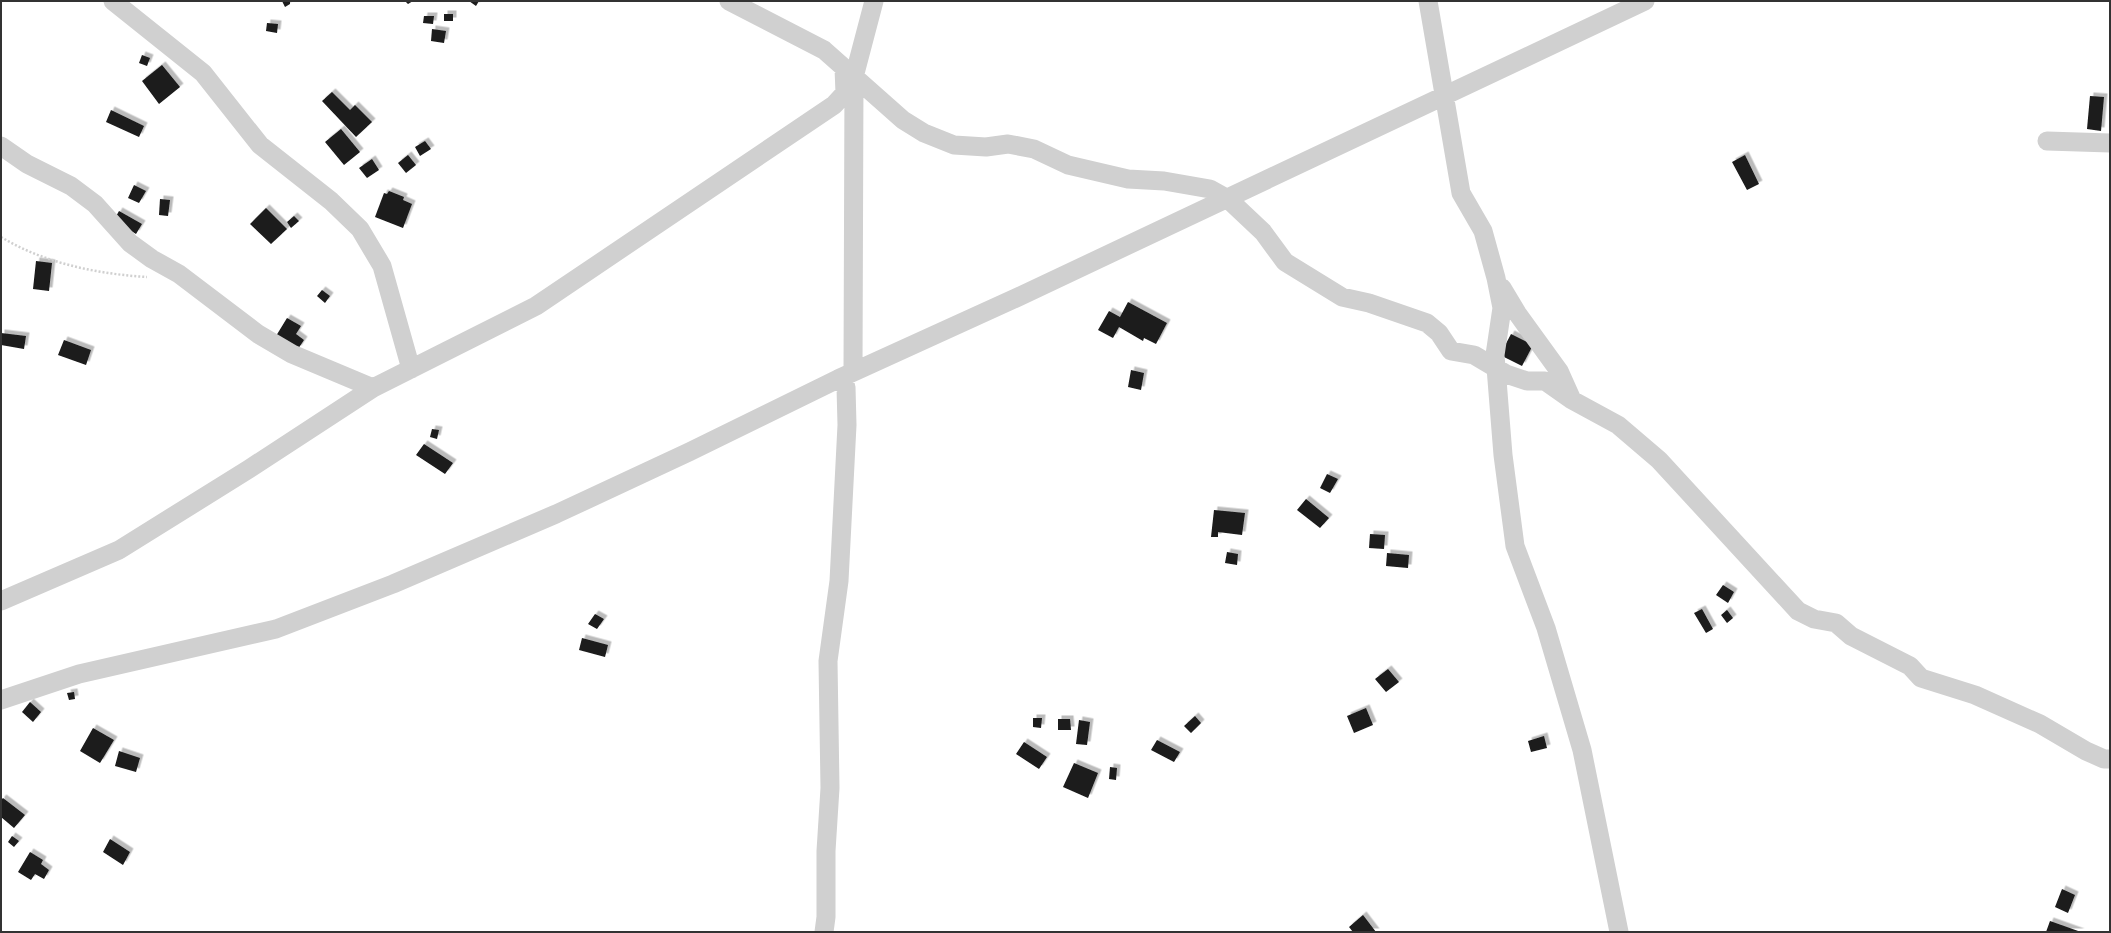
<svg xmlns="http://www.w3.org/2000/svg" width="2111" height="933" viewBox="0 0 2111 933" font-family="'Nunito Sans',sans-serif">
<defs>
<filter id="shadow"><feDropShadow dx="3.5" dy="-3.5" stdDeviation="0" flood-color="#0004"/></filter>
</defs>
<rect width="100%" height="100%" fill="#fff"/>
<!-- building -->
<path fill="#1a1a1a" filter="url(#shadow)" d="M 282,1 L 290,1 L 290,4 L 285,7 Z
M 405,1 L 413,1 L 408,4 Z
M 469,1 L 479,1 L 476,6 Z
M 444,14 L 453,14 L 453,21 L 444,21 Z
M 424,16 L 434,16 L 433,24 L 423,23 Z
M 267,23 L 278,24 L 277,33 L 266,31 Z
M 432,29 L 446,31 L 444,43 L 431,41 Z
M 142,55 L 150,58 L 147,66 L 139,63 Z
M 162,65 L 180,87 L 159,104 L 142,81 Z
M 332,92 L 350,110 L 355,105 L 372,122 L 356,137 L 322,101 Z
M 2090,96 L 2104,97 L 2101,131 L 2087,129 Z
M 111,110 L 144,126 L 139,137 L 106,122 Z
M 341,129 L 360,152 L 344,165 L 325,142 Z
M 425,141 L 431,149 L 420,156 L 415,147 Z
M 408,155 L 416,165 L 406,173 L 398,163 Z
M 1745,155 L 1759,184 L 1747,190 L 1732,162 Z
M 372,159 L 379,170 L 367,178 L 359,168 Z
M 134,185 L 146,191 L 139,203 L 128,198 Z
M 389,191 L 404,197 L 403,200 L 412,204 L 403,228 L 375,217 L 384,193 L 387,194 Z
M 160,199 L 170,200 L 168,216 L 159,215 Z
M 266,208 L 287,229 L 271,244 L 250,224 Z
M 119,211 L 142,224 L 136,234 L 114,220 Z
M 294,216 L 299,221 L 291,228 L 287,222 Z
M 36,261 L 52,263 L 49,291 L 33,289 Z
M 322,290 L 330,296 L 325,303 L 317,296 Z
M 1128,302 L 1167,323 L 1156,344 L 1144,338 L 1143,341 L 1119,327 L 1113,338 L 1098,330 L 1109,311 L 1120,317 Z
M 287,318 L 301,326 L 296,334 L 304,340 L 298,349 L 276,336 Z
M 1,333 L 26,336 L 24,349 L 1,345 Z
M 1511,334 L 1533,345 L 1522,366 L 1500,355 Z
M 64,340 L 91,350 L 86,365 L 58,355 Z
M 1131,370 L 1144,373 L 1141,390 L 1128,387 Z
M 432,429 L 439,430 L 437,439 L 430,437 Z
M 424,444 L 453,463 L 445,474 L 416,455 Z
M 1327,474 L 1338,479 L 1330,493 L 1320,488 Z
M 1306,499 L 1329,518 L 1320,528 L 1297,510 Z
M 1214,510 L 1245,513 L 1242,535 L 1218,532 L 1218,537 L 1211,537 Z
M 1370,534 L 1385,535 L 1384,549 L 1369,548 Z
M 1227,552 L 1238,554 L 1237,565 L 1225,563 Z
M 1387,553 L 1409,555 L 1408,568 L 1386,566 Z
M 1723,585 L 1734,592 L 1728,603 L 1716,595 Z
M 1702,609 L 1713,629 L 1706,633 L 1694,613 Z
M 1727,610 L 1733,618 L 1727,623 L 1721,615 Z
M 595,614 L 604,619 L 597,629 L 588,624 Z
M 582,638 L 608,645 L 605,657 L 579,650 Z
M 1388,669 L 1399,682 L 1386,692 L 1375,679 Z
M 74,692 L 75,699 L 69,700 L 67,693 Z
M 30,702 L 41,712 L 33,722 L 22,712 Z
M 1366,708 L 1373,725 L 1354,733 L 1347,716 Z
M 1195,716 L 1201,723 L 1191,733 L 1184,726 Z
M 1033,718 L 1042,718 L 1041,728 L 1033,727 Z
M 1058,719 L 1070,719 L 1071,730 L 1058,730 Z
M 1079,720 L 1090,722 L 1087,745 L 1076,744 Z
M 93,728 L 114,740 L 100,763 L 80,751 Z
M 1544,736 L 1547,748 L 1531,752 L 1528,741 Z
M 1157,740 L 1180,752 L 1174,762 L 1151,750 Z
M 1024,742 L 1047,757 L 1039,769 L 1016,754 Z
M 119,751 L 140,758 L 136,772 L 115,766 Z
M 1074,763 L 1098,773 L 1088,798 L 1063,787 Z
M 1110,767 L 1117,768 L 1116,780 L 1109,779 Z
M 3,798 L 25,815 L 14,828 L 1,817 L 1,800 Z
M 12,836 L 19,841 L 14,847 L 8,842 Z
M 110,839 L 130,852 L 123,865 L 103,852 Z
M 30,852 L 43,860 L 41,864 L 49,870 L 44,879 L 35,874 L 31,880 L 18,872 Z
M 2062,889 L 2075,895 L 2068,913 L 2055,907 Z
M 1363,915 L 1376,932 L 1353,932 L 1349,927 Z
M 2050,921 L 2081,932 L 2046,932 Z"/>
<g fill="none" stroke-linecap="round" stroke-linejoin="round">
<!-- path -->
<path stroke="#d0d0d0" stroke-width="2.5" stroke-dasharray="2 2" stroke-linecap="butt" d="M 1,237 C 44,263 97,274 147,277"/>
<!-- minor -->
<path stroke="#d0d0d0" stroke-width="19" d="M 113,1 L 203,73 L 260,145 L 331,201 L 360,229 L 382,266 L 411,369
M 729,1 L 824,50 L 903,120 L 924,133 L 954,145 L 986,147 L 1008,144 L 1034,149 L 1068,165 L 1128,179 L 1164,181 L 1210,189 L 1228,199 L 1263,232 L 1285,262 L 1342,297 L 1369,303 L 1427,323 L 1439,333 L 1451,351 L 1474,355 L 1506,374 L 1527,381 L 1545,381 L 1572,400
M 1428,1 L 1461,193 L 1483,231 L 1496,278 L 1502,308 L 1495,355 L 1503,455 L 1515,546 L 1546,628 L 1582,750 L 1619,932
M 2047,141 L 2110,143
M 1,146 L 27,164 L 71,186 L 95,204 L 130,243 L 152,259 L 179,274 L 258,334 L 292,354 L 373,388
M 1502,288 L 1517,313 L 1559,371 L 1572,400 L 1618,425 L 1659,460 L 1798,611 L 1814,619 L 1836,623 L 1851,636 L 1910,666 L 1921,678 L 1975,695 L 2040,724 L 2086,751 L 2104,759 L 2110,759
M 853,372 L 854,77 L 874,1
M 1,601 L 119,550 L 249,469 L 373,388 L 536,306 L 834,105 L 845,93 L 844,68
M 1,700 L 79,674 L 276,629 L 393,584 L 556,514 L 689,452 L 838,379 L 1016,298 L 1645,1
M 824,932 L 826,917 L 826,851 L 830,788 L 828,661 L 839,581 L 847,425 L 846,387 L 838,379"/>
</g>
<!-- border -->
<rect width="2111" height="933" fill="none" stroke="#333333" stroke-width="4"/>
</svg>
